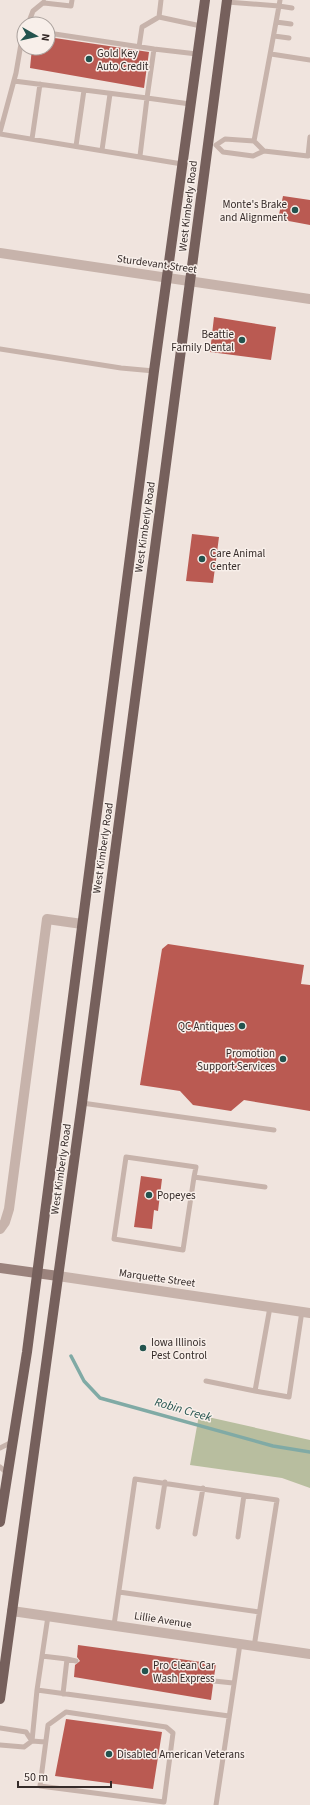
<svg xmlns="http://www.w3.org/2000/svg" width="310" height="1805" viewBox="0 0 310 1805" font-family="'Source Sans 3',sans-serif">
<rect width="100%" height="100%" fill="#f0e4de"/>
<!-- green -->
<path fill="#b8be9f" d="M 199,1415 L 310,1440 L 310,1488 L 282,1478 L 190,1465 Z"/>
<g fill="none" stroke-linecap="round" stroke-linejoin="round">
<!-- stream -->
<path stroke="#80aaa5" stroke-width="3.5" d="M 71,1356 L 84,1381 L 100,1398 L 273,1446 L 310,1452"/>
</g>
<!-- building -->
<path fill="#ba5a52" d="M 48,37 L 149,52 L 144,88 L 30,68 L 32,48 L 48,48 Z
M 283,196 L 310,200 L 310,225 L 278,219 Z
M 214,317 L 276,327 L 271,360 L 210,352 Z
M 192,534 L 219,537 L 213,583 L 186,581 Z
M 168,944 L 304,965 L 301,984 L 310,985 L 310,1111 L 244,1100 L 231,1111 L 193,1105 L 180,1091 L 140,1085 L 162,949 Z
M 141,1176 L 162,1179 L 158,1211 L 154,1210 L 152,1229 L 134,1227 Z
M 78,1645 L 216,1664 L 214,1677 L 210,1680 L 213,1685 L 211,1700 L 74,1677 L 75,1665 L 80,1661 L 77,1657 Z
M 66,1719 L 162,1732 L 153,1789 L 55,1776 Z"/>
<g fill="none" stroke-linecap="round" stroke-linejoin="round">
<!-- service -->
<path stroke="#c7b3ab" stroke-width="5" d="M 161,0 L 159,17 L 201,26
M 227,2 L 279,6 L 280,0
M 44,3 L 71,6 L 72,0
M 276,22 L 291,24
M 28,24 L 33,11 L 44,2
M 48,33 L 154,49
M 274,36 L 289,38
M 139,47 L 142,27 L 159,17
M 271,54 L 310,60
M 14,81 L 147,98 L 140,156
M 190,104 L 147,98 L 154,49 L 197,54
M 0,132 L 16,73 L 22,38 L 24,33
M 0,134 L 182,164
M 32,139 L 40,84
M 225,139 L 254,141 L 264,151 L 253,156 L 223,152 L 216,145 Z
M 254,141 L 279,6 L 292,8
M 76,146 L 84,90
M 102,150 L 110,94
M 264,151 L 308,156 L 310,137
M 0,349 L 121,368 L 154,371
M 82,1103 L 274,1130
M 194,1177 L 196,1167 L 126,1157 L 114,1239 L 183,1250 L 194,1177 L 265,1187
M 270,1307 L 255,1391 L 289,1397 L 302,1311
M 206,1381 L 255,1391
M 0,1448 L 12,1442
M 0,1467 L 7,1473
M 158,1527 L 165,1482
M 195,1534 L 203,1488
M 238,1537 L 244,1495
M 119,1592 L 259,1612
M 114,1625 L 135,1479 L 277,1500 L 254,1647
M 42,1656 L 67,1659 L 63,1694
M 67,1659 L 76,1661
M 214,1681 L 233,1683
M 37,1690 L 229,1716
M 66,1712 L 166,1727 L 173,1733 L 164,1802 L 40,1786 L 48,1725 Z
M 0,1728 L 26,1732 L 32,1741
M 32,1741 L 37,1690 L 48,1616
M 0,1745 L 24,1747 L 32,1741 L 45,1742
M 216,1805 L 240,1644"/>
<!-- minor -->
<path stroke="#c7b3ab" stroke-width="10" d="M 0,253 L 310,299
M 0,1229 L 5,1222 L 9,1209 L 47,919 L 82,924
M 12,1611 L 310,1654"/>
<!-- tertiary -->
<path stroke="#c7b3ab" stroke-width="10" d="M 58,1276 L 310,1313"/>
<!-- secondary -->
<path stroke="#9a827c" stroke-width="10" d="M 0,1268 L 58,1276"/>
<!-- primary -->
<path stroke="#76605c" stroke-width="10" d="M 0,1522 L 27,1352 L 154,371 L 205,0
M 0,1699 L 82,1103 L 227,0"/>
</g>
<!-- markers -->
<g fill="#23534e" stroke="#f8efea" stroke-width="1.5">
<circle cx="89" cy="59" r="4"/>
<circle cx="295" cy="210" r="4"/>
<circle cx="242" cy="340" r="4"/>
<circle cx="202" cy="559" r="4"/>
<circle cx="242" cy="1026" r="4"/>
<circle cx="283" cy="1059" r="4"/>
<circle cx="149" cy="1195" r="4"/>
<circle cx="143" cy="1348" r="4"/>
<circle cx="145" cy="1671" r="4"/>
<circle cx="109" cy="1754" r="4"/>
</g>
<g text-anchor="middle" dominant-baseline="central" stroke-width="3" stroke-linejoin="round" paint-order="stroke">
<!-- poi labels -->
<g font-size="11" fill="#352b29" stroke="#f8efea" text-anchor="start">
<text x="97" y="53">Gold Key<tspan x="97" dy="13">Auto Credit</tspan></text>
<text x="287" y="204" text-anchor="end">Monte's Brake<tspan x="287" dy="13">and Alignment</tspan></text>
<text x="234" y="334" text-anchor="end">Beattie<tspan x="234" dy="13">Family Dental</tspan></text>
<text x="210" y="553">Care Animal<tspan x="210" dy="13">Center</tspan></text>
<text x="234" y="1026" text-anchor="end">QC Antiques</text>
<text x="275" y="1053" text-anchor="end">Promotion<tspan x="275" dy="13">Support Services</tspan></text>
<text x="157" y="1195">Popeyes</text>
<text x="151" y="1342">Iowa Illinois<tspan x="151" dy="13">Pest Control</tspan></text>
<text x="153" y="1665">Pro Clean Car<tspan x="153" dy="13">Wash Express</tspan></text>
<text x="117" y="1754">Disabled American Veterans</text>
</g>
<!-- street labels -->
<g font-size="11" fill="#352b29" stroke="#f8efea">
<text transform="translate(188 206) rotate(-83)">West Kimberly Road</text>
<text transform="translate(157 264) rotate(8)">Sturdevant Street</text>
<text transform="translate(145 527) rotate(-82)">West Kimberly Road</text>
<text transform="translate(103 848) rotate(-82)">West Kimberly Road</text>
<text transform="translate(61 1169) rotate(-82)">West Kimberly Road</text>
<text transform="translate(157 1278) rotate(8)">Marquette Street</text>
<text transform="translate(163 1620) rotate(9)">Lillie Avenue</text>
</g>
<!-- water labels -->
<g font-size="12" font-style="italic" fill="#23534e" stroke="#f8efea">
<text transform="translate(183 1410) rotate(16)">Robin Creek</text>
</g>
</g>
<!-- north arrow -->
<g transform="translate(36 36) rotate(98)"><circle r="19" fill="#f8efea" stroke="#aaa19d"/>
<path d="M0-3L7 15L0 10L-7 15Z" fill="#23534e"/>
<text y="-6" font-size="11" font-weight="bold" text-anchor="middle" fill="#352b29">N</text>
</g>
<!-- scale -->
<path d="M18 1781v6h93v-6" fill="none" stroke="#352b29" stroke-width="2"/>
<text x="24" y="1781" font-size="12" fill="#352b29" stroke="#f8efea" stroke-width="3" paint-order="stroke">50 m</text>
</svg>
